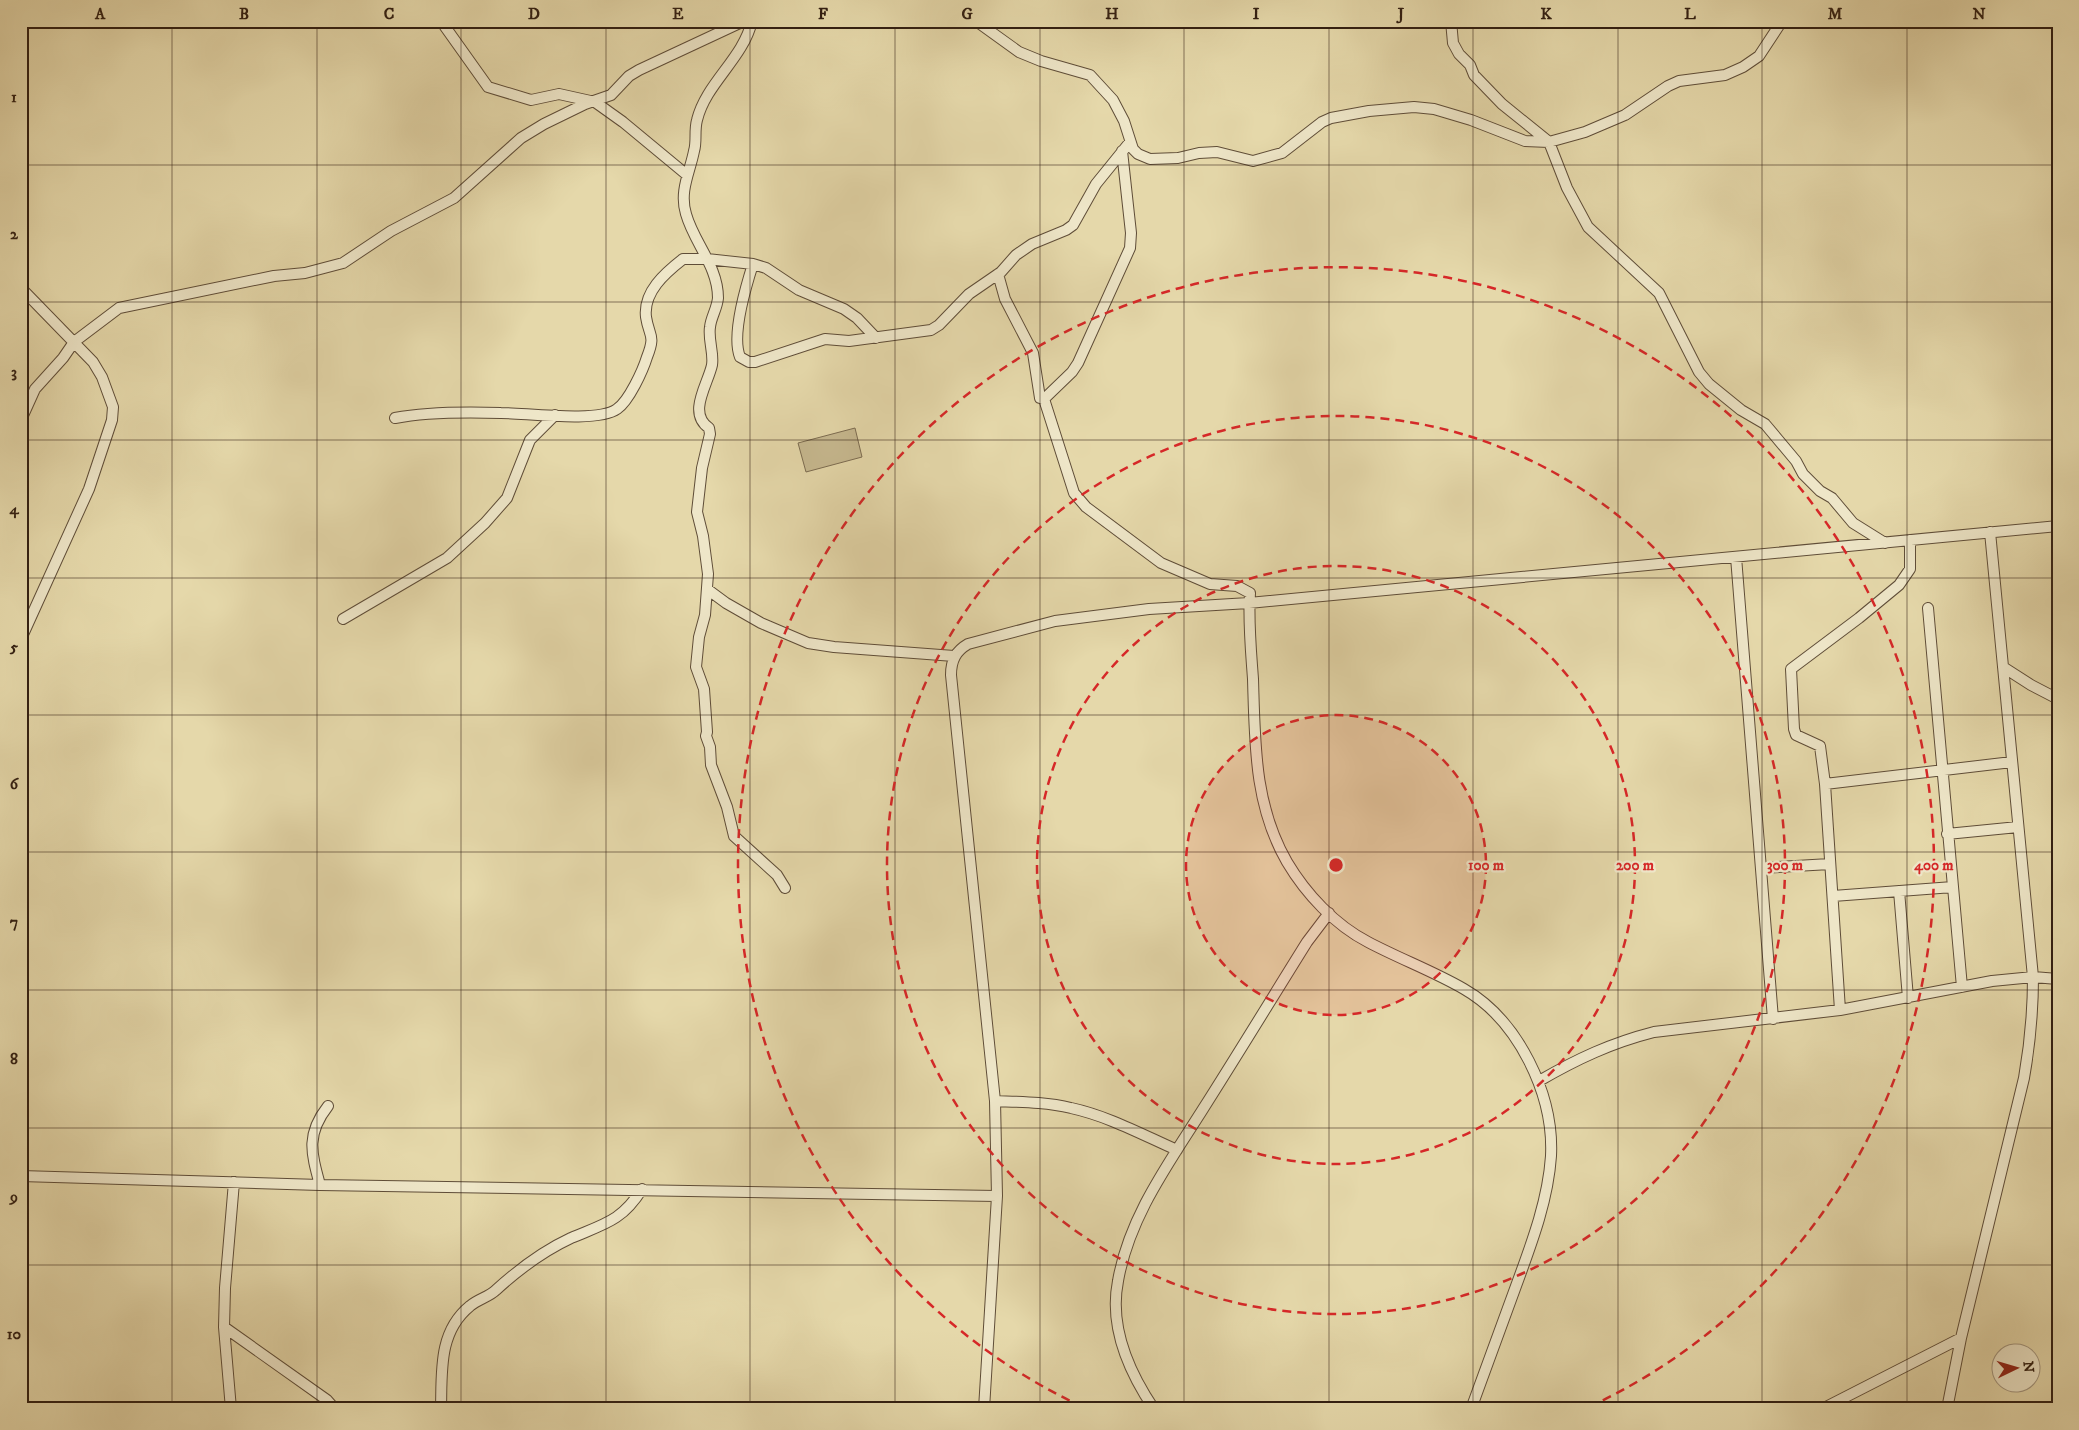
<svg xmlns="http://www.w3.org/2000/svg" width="2079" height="1430" viewBox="0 0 2079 1430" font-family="'IM FELL DW Pica',serif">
<rect width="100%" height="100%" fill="#e5d8aa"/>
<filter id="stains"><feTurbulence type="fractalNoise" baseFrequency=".004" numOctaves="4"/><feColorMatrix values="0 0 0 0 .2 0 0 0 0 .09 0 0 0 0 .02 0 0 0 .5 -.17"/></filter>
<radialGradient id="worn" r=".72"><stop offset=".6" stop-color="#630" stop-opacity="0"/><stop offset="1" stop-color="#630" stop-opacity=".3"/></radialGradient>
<!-- green -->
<path fill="#c7b990" stroke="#7c6c51" d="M 855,428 L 862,457 L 806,472 L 798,443 Z"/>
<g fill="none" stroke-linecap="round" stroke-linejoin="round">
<!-- minor casing -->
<g stroke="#5f4d38" stroke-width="12">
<path id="minor" d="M 441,21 L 488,87 L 531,100 L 559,94 L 595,102 L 623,122 L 687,175
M 752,21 C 743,59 706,83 697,120 C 694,131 697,141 694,151 C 690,172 679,191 686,214 C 694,243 718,266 718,298 C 717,309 711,317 710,327 C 708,340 714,353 712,365 C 708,384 687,413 709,428 L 710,434 L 702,468 L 697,512 L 703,536 L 708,574 L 705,615 L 699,637 L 696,667 L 704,689 L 707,732 L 706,736 L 710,747 L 711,765 L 727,807 L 734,836 L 777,875 L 785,888
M 976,21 L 1019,52 L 1041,61 L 1090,75 L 1113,100 L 1124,121 L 1133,149 L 1138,154 L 1150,159 L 1178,158 L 1199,153 L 1217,152 L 1253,161 L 1282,153 L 1322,122 L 1331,118 L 1369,111 L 1414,107 L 1434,109 L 1471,120 L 1525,141 L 1549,142 L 1585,132 L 1625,115 L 1668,86 L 1679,81 L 1725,75 L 1743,67 L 1759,56 L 1782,21
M 1451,21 L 1453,43 L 1459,54 L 1470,65 L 1474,75 L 1502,104 L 1549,142 L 1567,188 L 1588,227 L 1659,293 L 1699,372 L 1709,384 L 1741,410 L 1765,424 L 1796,461 L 1803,474 L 1820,491 L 1832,498 L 1853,523 L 1885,543
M 753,264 C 746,286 731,335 740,357 L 749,362 L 755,362 L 825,339 L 849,341 L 931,330 L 939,325 L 969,294 L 1001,272 L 1016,255 L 1032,244 L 1066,230 L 1073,225 L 1096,184 L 1130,142
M 998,274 L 1005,299 L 1033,353 L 1040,398 L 1044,399 L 1074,493 L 1086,507 L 1161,563 L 1210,584 L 1237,586 L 1250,593 C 1248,621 1251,651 1253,679 C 1255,743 1254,805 1287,862 C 1306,894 1335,925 1368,942 C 1400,959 1433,971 1464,989 C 1518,1020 1554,1094 1551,1156 C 1548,1201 1531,1245 1516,1286 C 1501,1327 1486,1368 1471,1409
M 21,288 L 93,362 L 102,377 L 113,407 L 112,420 L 89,489 L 21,639
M 1044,399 L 1072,372 L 1078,363 L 1130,248 L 1131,233 L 1122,151
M 395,418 C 426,412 469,412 501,413 C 526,413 598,423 617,409 C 629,401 643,370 647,357 C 656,334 649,337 646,317 C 643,292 665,273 683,259 L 707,259 L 753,264 L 766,268 L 799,290 L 844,309 L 857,318 L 876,338
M 21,420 L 35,389 L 63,358 L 74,342 L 119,308 L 274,276 L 305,273 L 343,263 L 391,231 L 454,198 L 521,138 L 544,124 L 585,104 L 611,95 L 629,76 L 639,70 L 744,21
M 1736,557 L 1773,1019
M 707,589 L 726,603 L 761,623 L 808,643 L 834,647 L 954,656
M 1928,608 L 1962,987
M 343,619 L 447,558 L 485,523 L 507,498 L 530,440 L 555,415
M 2003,667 L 2031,685 L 2058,699
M 1825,784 L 2012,762
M 1947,834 L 2018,827
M 1761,868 L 1830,864
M 1899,891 L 1908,998
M 1833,896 L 1953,887
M 1840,1010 L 1825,784 L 1820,746 L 1796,735 L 1794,729 L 1791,669 L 1859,618 L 1899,585 L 1910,569 L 1910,540
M 1539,1081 C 1577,1059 1611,1043 1654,1032 L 1840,1010 L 1992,981 L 2033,977 L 2058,979
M 995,1101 C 1020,1102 1046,1102 1071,1108 C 1108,1116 1143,1135 1177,1150
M 21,1176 L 320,1185 L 997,1196
M 320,1185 C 311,1152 306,1134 328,1106
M 224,1327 L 327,1400 L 335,1409
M 231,1409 L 224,1327 L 225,1288 L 234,1182
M 441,1409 C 442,1372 438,1332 470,1306 C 478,1299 489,1297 496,1290 C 519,1269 543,1251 571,1238 C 604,1224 622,1221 642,1189
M 984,1409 L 997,1196 L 995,1101 L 951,675 C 951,660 956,651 968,644 L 1055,621 L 1149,609 L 1249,603 L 2058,526
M 1154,1409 C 1129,1372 1109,1326 1118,1281 C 1129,1217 1169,1163 1203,1109 C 1238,1054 1272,998 1307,942 L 1329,913
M 1822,1409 L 1961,1338
M 1947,1409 L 1961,1338 L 2024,1078 C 2030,1044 2033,1011 2033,977 L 1990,532"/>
</g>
<!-- minor -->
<use href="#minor" stroke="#eee6c8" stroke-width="10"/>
</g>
<!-- grid -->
<path fill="none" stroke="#321f12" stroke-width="1" stroke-opacity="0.55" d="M 172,21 L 172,1409M 317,21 L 317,1409M 461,21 L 461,1409M 606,21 L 606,1409M 750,21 L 750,1409M 895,21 L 895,1409M 1040,21 L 1040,1409M 1184,21 L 1184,1409M 1329,21 L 1329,1409M 1473,21 L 1473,1409M 1618,21 L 1618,1409M 1762,21 L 1762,1409M 1907,21 L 1907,1409M 21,165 L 2058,165M 21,302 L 2058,302M 21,440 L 2058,440M 21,578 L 2058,578M 21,715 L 2058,715M 21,852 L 2058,852M 21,990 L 2058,990M 21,1128 L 2058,1128M 21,1265 L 2058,1265"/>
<!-- distance rings -->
<circle cx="1336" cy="865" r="150" fill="#d62828" fill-opacity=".12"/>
<g fill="none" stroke="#d62828" stroke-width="2.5" stroke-dasharray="9 6">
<circle cx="1336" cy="865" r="150"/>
<circle cx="1336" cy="865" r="299"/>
<circle cx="1336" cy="865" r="449"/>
<path d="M1083 1407A598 598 0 1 1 1589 1407"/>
</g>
<circle cx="1336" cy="865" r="8" fill="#d62828" stroke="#eee6c8" stroke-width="2.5"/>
<g font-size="15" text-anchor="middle" font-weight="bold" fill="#d62828" stroke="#eee6c8" stroke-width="4.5" stroke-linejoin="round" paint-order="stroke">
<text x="1486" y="870">100 m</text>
<text x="1635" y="870">200 m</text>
<text x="1785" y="870">300 m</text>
<text x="1934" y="870">400 m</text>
</g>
<!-- margin -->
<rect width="2079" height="1430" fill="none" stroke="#e5d8aa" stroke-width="55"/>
<!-- north arrow -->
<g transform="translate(2016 1368) rotate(85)"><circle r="24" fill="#eee6c8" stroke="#a3967f"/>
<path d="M0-4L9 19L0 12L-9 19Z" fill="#8f2418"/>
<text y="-8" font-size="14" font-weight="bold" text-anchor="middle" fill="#321f12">N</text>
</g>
<rect x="28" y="28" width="2024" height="1374" fill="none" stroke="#321f12" stroke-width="2"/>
<g font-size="16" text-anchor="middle" font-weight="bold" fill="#321f12">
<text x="100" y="19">A</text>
<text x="244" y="19">B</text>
<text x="389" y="19">C</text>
<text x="534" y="19">D</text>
<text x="678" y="19">E</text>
<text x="823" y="19">F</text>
<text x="967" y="19">G</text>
<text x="1112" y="19">H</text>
<text x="1256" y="19">I</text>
<text x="1401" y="19">J</text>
<text x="1546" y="19">K</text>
<text x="1690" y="19">L</text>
<text x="1835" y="19">M</text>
<text x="1979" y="19">N</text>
<text x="14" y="102">1</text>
<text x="14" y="239">2</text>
<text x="14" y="377">3</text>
<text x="14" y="514">4</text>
<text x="14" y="652">5</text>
<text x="14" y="789">6</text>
<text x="14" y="927">7</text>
<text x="14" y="1064">8</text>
<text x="14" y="1202">9</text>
<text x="14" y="1339">10</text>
</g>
<rect width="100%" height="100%" filter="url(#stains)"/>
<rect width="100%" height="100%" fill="url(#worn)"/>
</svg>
